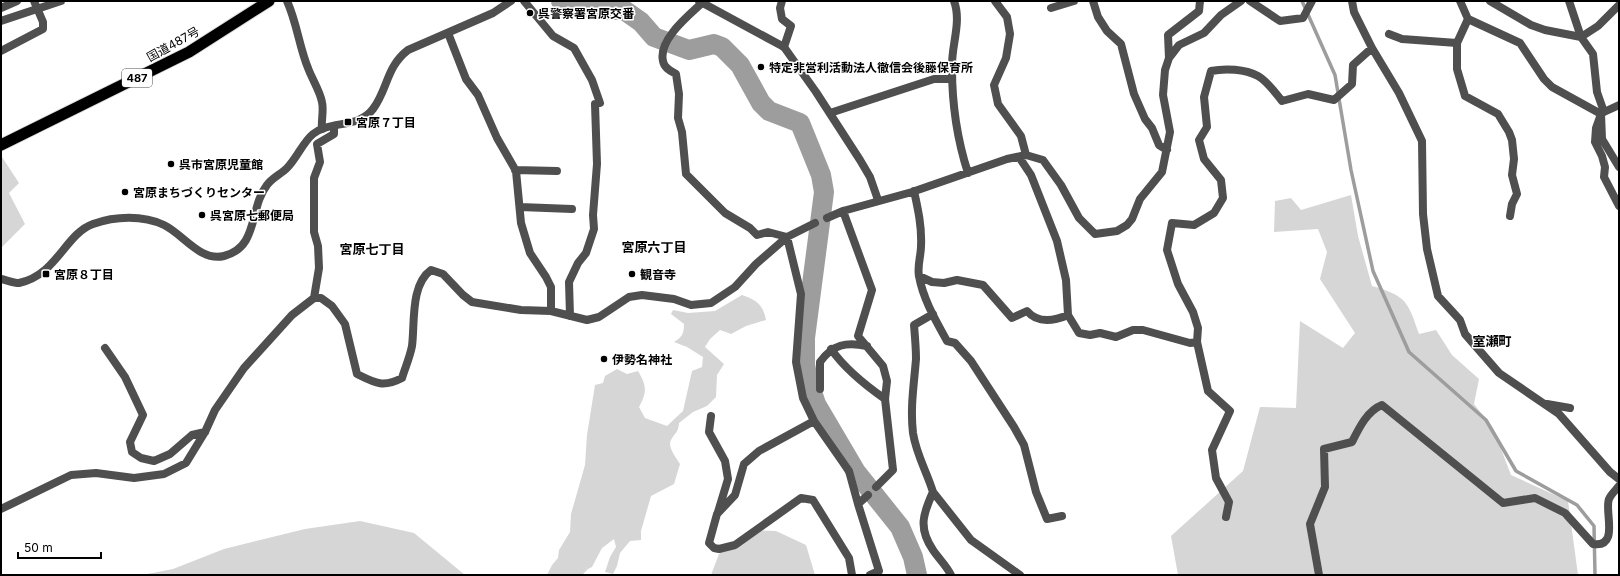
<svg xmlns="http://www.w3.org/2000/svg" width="1620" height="576" viewBox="0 0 1620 576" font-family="Inter,'Noto Sans JP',sans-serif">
<rect width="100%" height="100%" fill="#fff"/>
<!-- green -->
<path fill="#d6d6d6" d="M 2,157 L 19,183 L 9,193 L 25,224 L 1,248 Z
M 1351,195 L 1358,236 L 1372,286 C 1407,296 1408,302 1419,334 L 1436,330 L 1452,355 L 1479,379 L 1474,404 L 1493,428 L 1511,475 L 1568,501 L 1578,575 L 1178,575 L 1171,536 L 1243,471 L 1260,407 L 1296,408 L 1300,321 L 1343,348 L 1355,333 L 1320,279 L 1327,252 L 1318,229 L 1274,232 L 1275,201 L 1291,198 L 1301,210 Z
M 742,295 C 756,300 763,304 766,320 L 746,326 L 731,334 L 720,330 L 710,339 L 705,347 L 724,364 L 717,375 L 716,397 L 707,406 L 693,412 L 679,423 C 678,434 675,432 671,440 C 667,447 677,459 680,464 L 674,484 L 651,496 L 641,531 L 641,540 L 630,541 L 620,553 L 617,566 L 613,574 L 605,572 L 610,557 L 616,547 L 614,539 L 602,548 L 592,567 L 588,569 L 582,575 L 547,575 L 552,565 L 558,558 L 559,550 L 570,532 L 571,514 L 585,465 L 587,435 L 595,385 L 603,383 L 605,376 L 617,369 L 627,374 L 638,371 C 647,386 647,392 639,407 L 645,418 L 667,426 L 683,411 L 692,371 L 702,367 L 703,357 L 687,347 L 674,342 C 682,337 684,334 684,324 L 671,314 L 673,310 L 688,313 L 715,311 Z
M 360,521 L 414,533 L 465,575 L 142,575 L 173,569 L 224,549 L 305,529 Z
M 752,530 L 776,531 L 806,545 L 815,575 L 711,575 L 719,554 Z"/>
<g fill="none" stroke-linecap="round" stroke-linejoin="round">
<!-- stream -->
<path stroke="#9d9d9d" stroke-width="3.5" d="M 1302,1 L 1335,75 L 1351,170 L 1373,271 L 1409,352 L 1486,420 L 1516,471 L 1577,505 L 1594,526 L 1595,575"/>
<!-- river -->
<path stroke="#9d9d9d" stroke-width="20" d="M 561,1 L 598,10 L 624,10 L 641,22 L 654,37 L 689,50 L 714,44 L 722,47 L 740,65 L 761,103 L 769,111 L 800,123 L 821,175 L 824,192 L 805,338 L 805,365 L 809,383 L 816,404 L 856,472 L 900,527 L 913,557 L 917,575"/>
<!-- trunk casing -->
<g stroke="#dbdbdb" stroke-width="13">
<path id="trunk" d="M 1,145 L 189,52 L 269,1"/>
</g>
<!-- minor -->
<path stroke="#4f4f4f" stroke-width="8" d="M 287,1 C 297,23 299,46 308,68 C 312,79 320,91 322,102 C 324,111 321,120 322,129
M 524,1 L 553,36 L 574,48 L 592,80 L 600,103
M 782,1 L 780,8 L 782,19 L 791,26 L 784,47
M 954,1 C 962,22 951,46 952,68 C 952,104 957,139 968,173
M 995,1 L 1007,17 L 1010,34 L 1006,58 L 994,85 L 998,104 L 1021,136 L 1026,155
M 1093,1 L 1098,17 L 1107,31 L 1121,44 L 1134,94 L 1145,119 L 1152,128 L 1159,145 L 1167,150
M 1250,1 L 1280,21 L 1303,18 L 1312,1
M 1352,1 L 1354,12 L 1372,48 L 1399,93 L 1422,141 L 1423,214 L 1427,249 L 1438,296 L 1460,320 L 1465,334 L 1499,373 L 1559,414 L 1610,472 L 1619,479
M 1460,1 L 1468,19 L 1520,43 L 1544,79 L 1552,87 L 1601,114 L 1602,139 L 1619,167
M 1490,1 L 1531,25 L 1545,30 L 1581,37 L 1598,26 L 1619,5
M 1569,1 L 1581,37 L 1593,54 L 1597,92 L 1604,112 L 1601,114 L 1596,128 L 1595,142 L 1602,156 L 1605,167 L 1604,177 L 1619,206
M 702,3 C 688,16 658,40 663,61 C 664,68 671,71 676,74 L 679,94 L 678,118 L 682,132 L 686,174 L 725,213 L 750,228 L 757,235 L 768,232 L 787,237 L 815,223
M 1051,8 L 1074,1
M 1468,19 L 1457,43 L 1457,69 L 1465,96 L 1498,114 L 1509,132 L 1512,140 L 1514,159 L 1512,175 L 1517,194 L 1512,204 L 1510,216
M 448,33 L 466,79 L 478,95 L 497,138 L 516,171 L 521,223 L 530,253 L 546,277 L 551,287 L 551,311
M 1389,34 L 1402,39 L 1457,43
M 1,51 L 43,29 L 43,22 L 34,1
M 1169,58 L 1179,45 L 1204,33 L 1221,15 L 1241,1
M 1604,112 L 1619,105
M 830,113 L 934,79 L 952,79
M 1019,157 L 1031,175 L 1057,241 L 1066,280 L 1068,315 L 1079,333 L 1090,335 L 1100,333 L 1116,337 L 1133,330 L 1143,330 L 1190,343 L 1197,342
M 515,170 L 557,171
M 914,191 C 918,209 922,227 921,246 C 921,256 917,266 919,276 C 923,299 936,321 947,341 L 955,343 L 971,361 L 1014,427 L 1024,445 L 1036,492 L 1047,519 L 1062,516
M 520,207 L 572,209
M 843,211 L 912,192 L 1007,159 L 1026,155 L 1043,160 L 1061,185 L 1079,218 L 1095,234 L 1117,231 L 1127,225 L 1132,219 L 1140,199 L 1162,172 L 1170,132 L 1163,95 L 1165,70 L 1169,58 L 1168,35 L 1199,11 L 1200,1
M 827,218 L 843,211 L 872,290 L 858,336 L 883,366 L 887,381 L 885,399 L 893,470 L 876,487
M 919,276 L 932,282 L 944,283 L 957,280 L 983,285 L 1012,318 L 1027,311 C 1038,324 1054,321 1068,315
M 314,298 L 319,268 L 318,246 L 314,232 L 314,178 L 320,162 L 317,144 L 334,134 L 334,127
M 933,314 L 914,325 C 915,337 916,348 916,359 C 914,384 910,408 913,433 C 916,454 927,472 933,492 C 923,514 918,528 933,550 C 939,559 946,565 951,575
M 570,316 L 569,282 L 578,263 L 586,253 L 594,229 L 593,215 L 597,164 L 595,104
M 105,348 L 125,377 L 143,415 L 130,442 L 132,452 L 141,458 L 154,461 L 170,454 L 192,435 L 205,432
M 831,349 C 845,369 865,385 885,399
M 820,389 L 820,362 C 833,344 846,342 867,346
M 1547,404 L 1570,408
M 711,416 L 709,432 L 725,461 L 728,479 L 718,512
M 814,421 L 759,451 L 744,464 L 735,495 L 717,514 L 709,543 L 714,548 L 719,549 L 735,545 L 801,498 L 813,500 L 849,558 L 852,575
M 933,492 L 971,540 L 1020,575
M 858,504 L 879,571 L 870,575
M 1,509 L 71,475 L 96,473 L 134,478 L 164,474 L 186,463 L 205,432 L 215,410 L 244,368 L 292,315 L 314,298 L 321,298 L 332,306 L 345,324 L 357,374 C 375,383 383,388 402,378 C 405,368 410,357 412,346 C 415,324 410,285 431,270 L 443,274 L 463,295 L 472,302 L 521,310 L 551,311 L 587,320 L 599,317 L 629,297 L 642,295 L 674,299 L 691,305 L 711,303 L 735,287 L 756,264 L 787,237 L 801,294 L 796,362 L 803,398 L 814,421 L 849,471 L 858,504 L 868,495
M 1226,517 L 1229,502 L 1216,478 L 1212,450 L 1230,411 L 1208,391 L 1197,342 L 1198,328 L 1193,312 L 1178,284 L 1167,250 L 1172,223 L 1194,225 L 1214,213 L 1223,198 L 1221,180 L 1204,159 L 1199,140 L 1207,127 L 1204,97 L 1211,71 C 1225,68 1245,69 1258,76 C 1267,81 1275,92 1282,101 L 1308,94 L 1334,100 L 1352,84 L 1353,65 L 1372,48
M 1319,575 L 1310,524 L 1325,487 L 1324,449 L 1352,442 C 1359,428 1367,411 1382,405 L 1503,503 L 1535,498 L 1565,513 L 1593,544 C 1620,548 1604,511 1609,499 C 1611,494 1616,490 1619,486"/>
<!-- tertiary -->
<path stroke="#4f4f4f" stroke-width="8" d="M 699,1 L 784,47 L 816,92 L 860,160 L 870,177 L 878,200
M 1,8 L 17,1
M 1,21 L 61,1
M 1,279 C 6,280 14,283 19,283 C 57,275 65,234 93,224 C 115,216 143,215 164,225 C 183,234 200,262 224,256 C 259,247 249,208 267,185 C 272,178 281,174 287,168 C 297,158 303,142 313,134 C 331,120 358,129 373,109 C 388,89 386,67 408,50 L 493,13 L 511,1"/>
<!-- trunk -->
<use href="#trunk" stroke="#000" stroke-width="11"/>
</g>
<!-- markers -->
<g fill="#000" stroke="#fff" stroke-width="1.5">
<circle cx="530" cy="13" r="4"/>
<circle cx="761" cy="67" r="4"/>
<rect x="344" y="118" width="8" height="8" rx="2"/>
<circle cx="171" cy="164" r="4"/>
<circle cx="125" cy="192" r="4"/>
<circle cx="202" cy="215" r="4"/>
<rect x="42" y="270" width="8" height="8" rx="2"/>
<circle cx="632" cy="274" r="4"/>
<circle cx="604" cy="359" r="4"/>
</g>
<g text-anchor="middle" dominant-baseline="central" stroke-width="3" stroke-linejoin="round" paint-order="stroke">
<!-- shield labels -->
<rect fill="#fff" stroke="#4c4c4c" stroke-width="1" x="122" y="69" width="30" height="18" rx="3"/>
<g font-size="11" font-weight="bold" fill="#000">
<text x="137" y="78">487</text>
</g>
<!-- poi labels -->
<g font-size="12" font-weight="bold" fill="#000" stroke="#fff" text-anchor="start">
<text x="538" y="13">呉警察署宮原交番</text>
<text x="769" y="67">特定非営利活動法人徹信会後藤保育所</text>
<text x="356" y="122">宮原７丁目</text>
<text x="179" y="164">呉市宮原児童館</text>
<text x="133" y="192">宮原まちづくりセンター</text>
<text x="210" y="215">呉宮原七郵便局</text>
<text x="54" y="274">宮原８丁目</text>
<text x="640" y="274">観音寺</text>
<text x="612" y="359">伊勢名神社</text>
</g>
<!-- street labels -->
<g font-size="12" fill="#000" stroke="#fff">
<text transform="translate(173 44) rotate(-29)">国道487号</text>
</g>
<!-- neighbourhood labels -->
<g font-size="13" font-weight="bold" fill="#000" stroke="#fff">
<text x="654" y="247">宮原六丁目</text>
<text x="372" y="249">宮原七丁目</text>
<text x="1492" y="341">室瀬町</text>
</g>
</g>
<!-- border -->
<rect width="1620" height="576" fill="none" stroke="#000000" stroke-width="4"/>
<!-- scale -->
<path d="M18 552v6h83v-6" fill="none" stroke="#000000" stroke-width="2"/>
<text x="24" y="552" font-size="12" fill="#000000" stroke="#ffffff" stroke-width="3" paint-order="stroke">50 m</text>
</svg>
